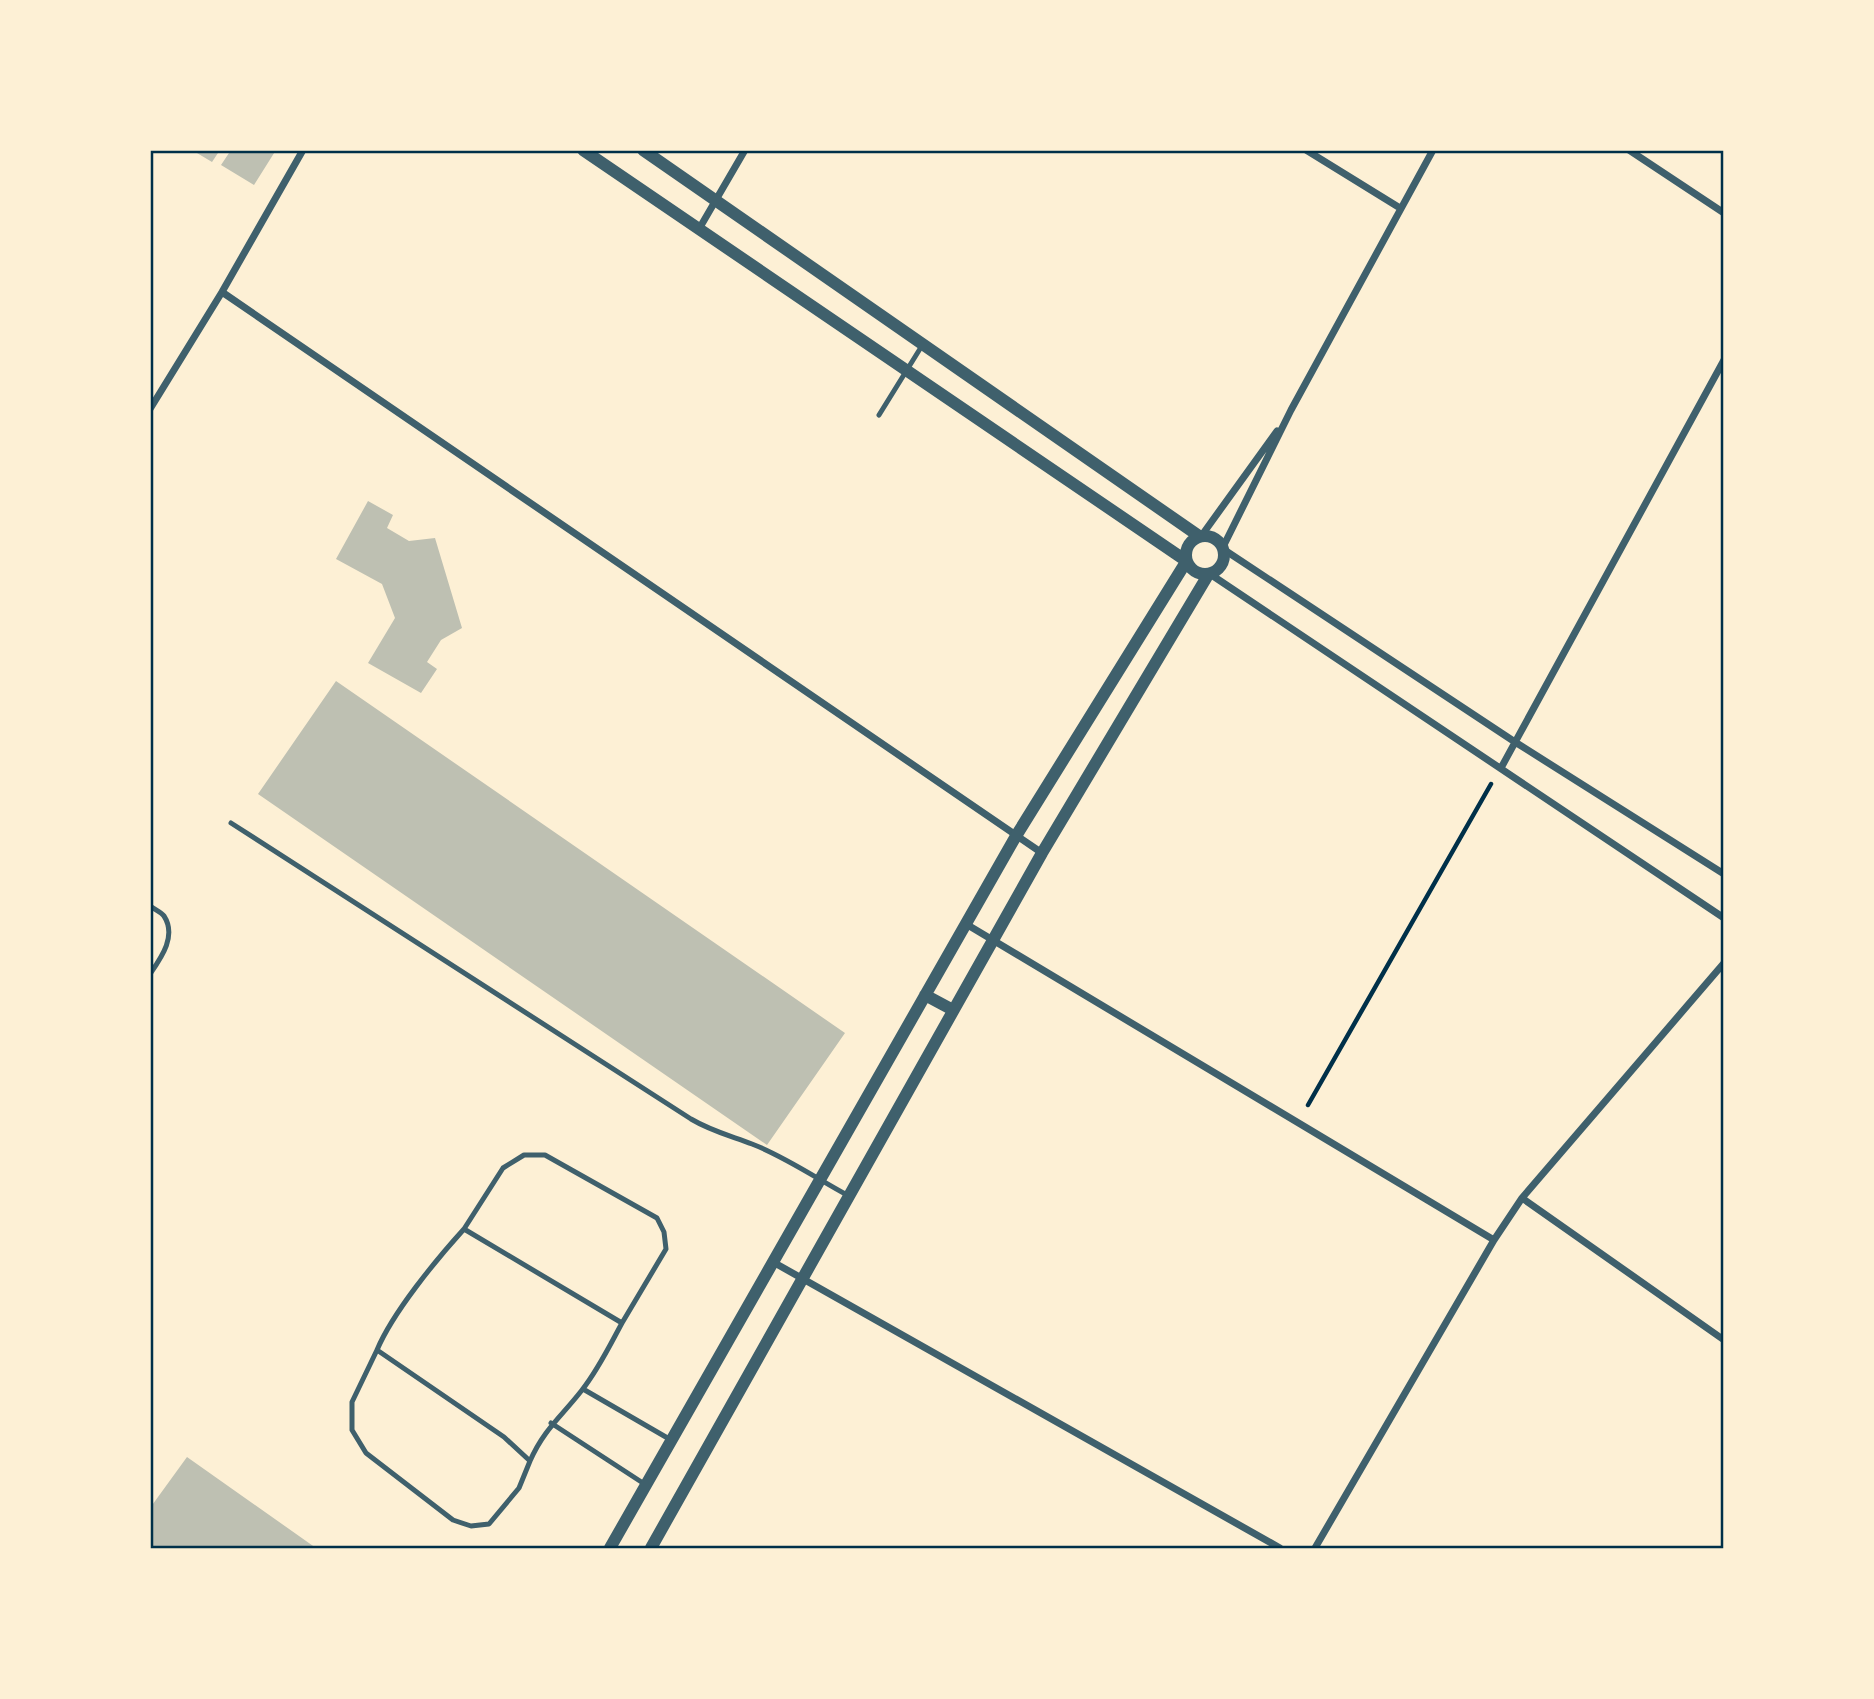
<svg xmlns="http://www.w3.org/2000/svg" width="1874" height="1699" viewBox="0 0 1874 1699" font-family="'DM Sans',sans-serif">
<rect width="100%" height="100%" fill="#fdf0d5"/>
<!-- building -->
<path fill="#bec0b2" d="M 192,150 L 220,150 L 212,162 Z
M 231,150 L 276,150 L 254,185 L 221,165 Z
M 368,501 L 393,515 L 387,528 L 409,541 L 435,538 L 462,628 L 441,640 L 427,662 L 437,669 L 421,693 L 368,663 L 395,618 L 382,584 L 336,559 Z
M 336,681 L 845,1033 L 767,1145 L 258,794 Z
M 187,1457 L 316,1548 L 150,1548 L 150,1508 Z"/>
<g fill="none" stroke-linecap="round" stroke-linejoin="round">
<!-- path -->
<path stroke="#003049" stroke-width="4.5" d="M 1308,1105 L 1491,784"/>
<!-- service -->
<path stroke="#3f606c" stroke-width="5" d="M 879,415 L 923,344
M 231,823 L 691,1119 C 711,1131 731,1136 752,1144 C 786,1157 817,1179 849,1196
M 150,906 C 154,909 162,913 164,916 C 177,936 161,958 150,974
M 464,1229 L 622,1323 C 610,1345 598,1370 582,1390 C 562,1416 544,1429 530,1461 L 504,1437 L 377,1350 C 393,1312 436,1260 464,1229 Z
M 464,1229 L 503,1168 L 524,1155 L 545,1155 L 657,1218 L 664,1232 L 666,1249 L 622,1323
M 377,1350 L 352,1402 L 352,1430 L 366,1453 L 453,1520 L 471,1526 L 489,1524 L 519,1488 L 530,1461
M 583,1389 L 671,1440
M 551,1423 L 646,1485"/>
<!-- minor -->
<path stroke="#3f606c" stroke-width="7" d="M 1306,150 L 1400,208
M 1629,150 L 1724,213
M 699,229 L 745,150
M 222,292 L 1042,853
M 150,409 L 222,292 L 303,150
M 1202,535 L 1277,431
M 1223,547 L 1291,410 L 1433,150
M 1223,549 L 1515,742 L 1724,874
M 1210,574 L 1724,918
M 1501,768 L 1724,360
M 966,924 L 1494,1240
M 1522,1198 L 1724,1340
M 773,1262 L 1280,1548
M 1315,1548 L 1494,1240 L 1522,1198 L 1724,963"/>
<!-- tertiary -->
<path stroke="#3f606c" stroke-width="12" d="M 583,150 L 1185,560
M 643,150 L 1199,536
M1186 555a19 19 0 1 1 38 0a19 19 0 1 1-38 0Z
M 925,995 L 953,1010
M 610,1548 L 1016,836 L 1186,562
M 651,1548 L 1042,853 L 1208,575"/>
</g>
<!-- border -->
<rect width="1874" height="1699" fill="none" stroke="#fdf0d5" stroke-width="304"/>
<rect x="152" y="152" width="1570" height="1395" fill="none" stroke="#003049" stroke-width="2.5"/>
</svg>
